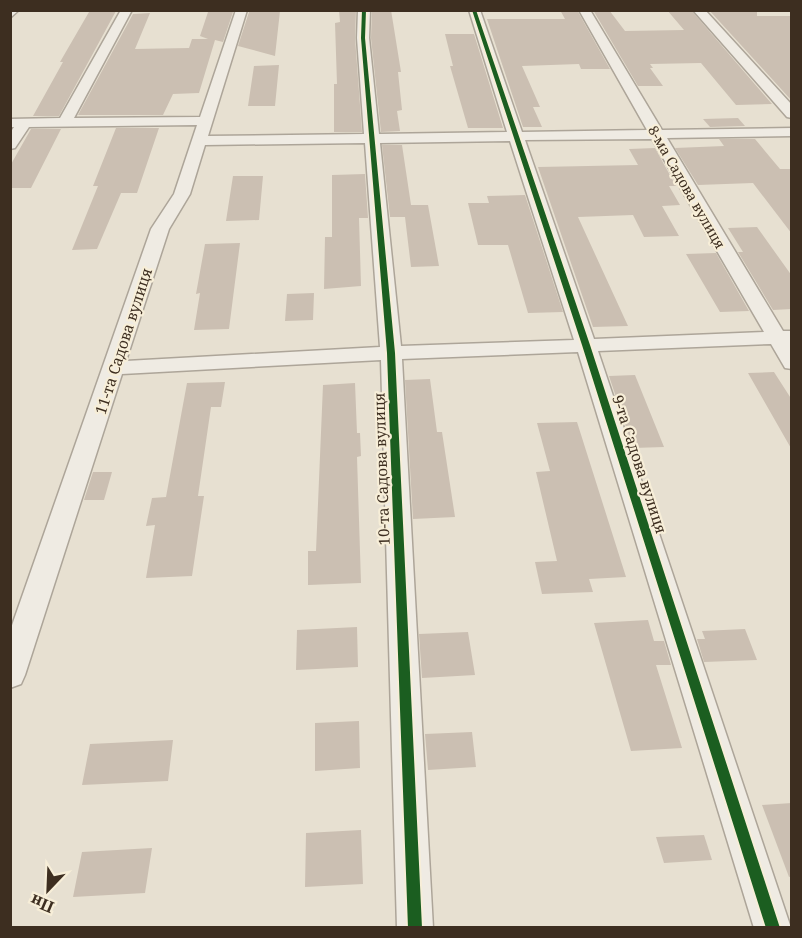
<svg xmlns="http://www.w3.org/2000/svg" width="802" height="938" viewBox="0 0 802 938" font-family="'Noto Serif',serif">
<rect width="100%" height="100%" fill="#e7e0d1"/>
<!-- building -->
<path fill="#cbbfb2" d="M 339,10 L 356,10 L 355,38 L 362,132 L 334,132 L 334,84 L 337,84 L 335,23 L 340,22 Z
M 372,10 L 391,10 L 401,72 L 398,72 L 402,110 L 397,111 L 400,131 L 381,132 L 371,38 Z
M 560,10 L 577,10 L 610,69 L 581,69 L 579,64 L 522,66 L 540,107 L 533,107 L 542,127 L 523,127 L 487,19 L 565,19 Z
M 593,10 L 609,10 L 625,31 L 684,30 L 667,10 L 691,10 L 772,104 L 736,105 L 701,63 L 650,64 L 653,68 L 650,68 L 663,86 L 638,86 Z
M 709,10 L 757,10 L 757,16 L 792,16 L 792,101 Z
M 116,11 L 59,116 L 33,116 L 63,62 L 60,62 L 89,12 Z
M 280,11 L 275,56 L 238,46 L 249,12 Z
M 208,12 L 233,12 L 223,42 L 215,40 L 199,93 L 173,94 L 163,115 L 78,115 L 133,14 L 150,13 L 135,49 L 189,48 L 192,39 L 208,39 L 200,36 Z
M 445,34 L 474,34 L 503,128 L 468,128 L 450,66 L 453,66 Z
M 279,65 L 275,106 L 248,106 L 254,66 Z
M 738,118 L 745,126 L 710,127 L 703,119 Z
M 116,128 L 159,128 L 137,193 L 121,193 L 97,249 L 72,250 L 98,186 L 93,186 Z
M 31,129 L 61,129 L 31,188 L 10,188 L 10,166 Z
M 719,139 L 755,139 L 780,169 L 792,169 L 792,234 L 753,183 L 698,185 L 675,148 L 724,146 Z
M 382,145 L 402,145 L 411,205 L 428,205 L 439,266 L 411,267 L 405,217 L 390,217 Z
M 655,148 L 676,186 L 669,186 L 680,205 L 662,206 L 679,236 L 644,237 L 633,215 L 578,217 L 628,326 L 593,327 L 538,167 L 638,165 L 629,149 Z
M 365,174 L 368,218 L 359,218 L 361,286 L 324,289 L 325,237 L 332,237 L 332,175 Z
M 233,176 L 263,176 L 259,220 L 226,221 Z
M 525,195 L 563,312 L 528,313 L 508,245 L 478,245 L 468,203 L 489,203 L 487,196 Z
M 757,227 L 792,276 L 792,309 L 773,310 L 738,252 L 743,252 L 728,228 Z
M 240,243 L 229,329 L 194,330 L 200,293 L 196,294 L 205,244 Z
M 716,253 L 749,311 L 720,312 L 686,254 Z
M 314,293 L 313,320 L 285,321 L 287,294 Z
M 774,372 L 792,400 L 792,450 L 748,373 Z
M 635,375 L 664,447 L 633,448 L 609,376 Z
M 430,379 L 437,432 L 442,432 L 455,517 L 413,519 L 405,380 Z
M 225,382 L 221,407 L 211,407 L 198,496 L 204,496 L 192,576 L 146,578 L 155,525 L 146,526 L 152,498 L 166,497 L 187,383 Z
M 355,383 L 357,433 L 360,433 L 361,456 L 357,457 L 361,583 L 308,585 L 308,551 L 316,551 L 323,385 Z
M 577,422 L 626,577 L 589,579 L 593,592 L 542,594 L 535,562 L 557,561 L 536,472 L 550,471 L 537,423 Z
M 93,472 L 112,472 L 104,500 L 84,500 Z
M 648,620 L 654,641 L 664,641 L 671,665 L 656,665 L 682,748 L 631,751 L 594,623 Z
M 357,627 L 358,667 L 296,670 L 297,630 Z
M 745,629 L 757,660 L 704,662 L 697,639 L 705,639 L 702,631 Z
M 468,632 L 475,675 L 422,678 L 419,634 Z
M 359,721 L 360,768 L 315,771 L 315,723 Z
M 472,732 L 476,767 L 428,770 L 425,734 Z
M 173,740 L 168,781 L 82,785 L 90,744 Z
M 792,803 L 792,876 L 789,877 L 762,805 Z
M 361,830 L 363,884 L 305,887 L 306,833 Z
M 704,835 L 712,860 L 664,863 L 656,837 Z
M 152,848 L 145,893 L 73,897 L 82,852 Z"/>
<g fill="none" stroke-linecap="round" stroke-linejoin="round">
<!-- street casing -->
<g stroke="#ada599" stroke-width="3">
<path id="street" d="M 10,10 L 19,10 L 10,18 Z
M 121,10 L 132,10 L 74,118 L 200,117 L 236,10 L 247,10 L 208,136 L 364,134 L 357,38 L 358,10 L 370,10 L 369,38 L 379,134 L 507,132 L 469,10 L 480,10 L 522,132 L 647,130 L 579,10 L 590,10 L 662,130 L 792,128 L 792,136 L 667,138 L 783,331 L 792,331 L 792,369 L 785,368 L 771,344 L 598,351 L 791,928 L 754,928 L 578,352 L 402,359 L 433,928 L 397,928 L 381,360 L 122,374 L 25,675 L 21,684 L 10,688 L 10,631 L 151,229 L 174,194 L 197,125 L 29,127 L 15,148 L 10,149 L 10,133 L 14,127 L 10,127 L 10,119 L 60,118 ZM 652,139 L 764,332 L 594,339 L 525,140 ZM 510,141 L 574,340 L 401,346 L 380,143 ZM 365,143 L 380,347 L 126,361 L 169,229 L 190,194 L 205,145 Z
M 693,10 L 705,10 L 792,105 L 792,118 L 787,117 Z"/>
</g>
<!-- street -->
<use href="#street" fill="#efebe3" fill-rule="evenodd"/>
<!-- cycleway casing -->
<g stroke="#f7eed8" stroke-width="4">
<path id="cycleway" d="M 362,10 L 366,10 L 365,38 L 395,353 L 422,928 L 408,928 L 387,353 L 361,38 Z
M 472,10 L 476,10 L 590,345 L 780,928 L 766,928 L 582,345 Z"/>
</g>
<!-- cycleway -->
<use href="#cycleway" fill="#1b5e20" fill-rule="evenodd"/>
</g>
<g text-anchor="middle" dominant-baseline="central" stroke-width="4.5" stroke-linejoin="round" paint-order="stroke">
<!-- far-street labels -->
<g font-size="14" fill="#3d2e20" stroke="#f7eed8">
<text transform="translate(687 187) rotate(60)">8-ма Садова вулиця</text>
</g>
<!-- street labels -->
<g font-size="15" fill="#3d2e20" stroke="#f7eed8">
<text transform="translate(123 341) rotate(-72)">11-та Садова вулиця</text>
<text transform="translate(640 464) rotate(72)">9-та Садова вулиця</text>
<text transform="translate(381 469) rotate(-92)">10-та Садова вулиця</text>
</g>
</g>
<!-- border -->
<rect width="802" height="938" fill="none" stroke="#3d2e20" stroke-width="24"/>
<!-- north arrow -->
<g transform="translate(48 890) rotate(203)" stroke="#f7eed8" stroke-width="4.5" paint-order="stroke">
<path d="M0-4.5L10 22L0 15L-10 22Z" fill="#3d2e20"/>
<text y="-9" font-size="16" font-weight="bold" text-anchor="middle" fill="#3d2e20">Пн</text>
</g>
</svg>
